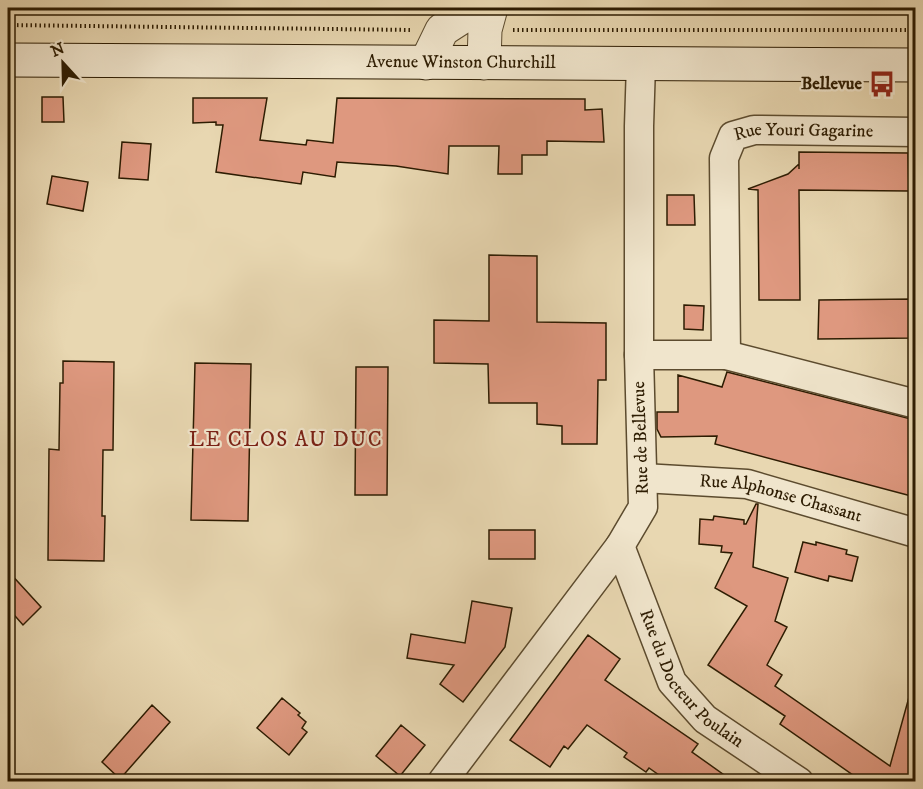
<svg xmlns="http://www.w3.org/2000/svg" width="923" height="789" viewBox="0 0 923 789" font-family="'IM FELL DW Pica',serif">
<rect width="100%" height="100%" fill="#e8d7b1"/>
<filter id="stains"><feTurbulence type="fractalNoise" baseFrequency=".00333" numOctaves="4"/><feColorMatrix values="0 0 0 0 .2 0 0 0 0 .09 0 0 0 0 .02 0 0 0 .5 -.17"/></filter>
<radialGradient id="worn" r=".72"><stop offset=".6" stop-color="#630" stop-opacity="0"/><stop offset="1" stop-color="#630" stop-opacity=".3"/></radialGradient>
<!-- building -->
<path fill="#de987f" stroke="#2d1c02" stroke-width="1.5" d="M 42,97 L 63,97 L 64,122 L 42,122 Z
M 193,98 L 267,98 L 260,140 L 306,145 L 307,140 L 333,143 L 337,98 L 585,99 L 585,110 L 602,109 L 604,142 L 547,141 L 547,155 L 522,155 L 522,174 L 498,174 L 499,146 L 449,146 L 448,174 L 396,166 L 337,162 L 335,177 L 303,172 L 301,184 L 216,172 L 223,125 L 216,125 L 216,122 L 193,123 Z
M 122,142 L 151,144 L 148,180 L 119,178 Z
M 799,152 L 908,153 L 909,191 L 799,190 L 800,300 L 759,300 L 758,190 L 748,189 L 788,174 L 799,164 L 799,169 Z
M 52,176 L 88,182 L 83,211 L 47,204 Z
M 667,195 L 694,195 L 695,225 L 667,225 Z
M 489,255 L 537,256 L 537,322 L 606,323 L 606,380 L 598,380 L 597,444 L 562,444 L 562,426 L 537,424 L 537,403 L 489,403 L 488,364 L 434,363 L 434,320 L 489,321 Z
M 915,299 L 915,338 L 818,339 L 819,300 Z
M 684,305 L 704,306 L 703,330 L 684,329 Z
M 63,361 L 114,362 L 113,450 L 103,450 L 102,516 L 105,516 L 104,561 L 48,560 L 49,449 L 59,450 L 60,383 L 63,383 Z
M 195,363 L 251,364 L 248,521 L 191,520 Z
M 356,367 L 388,367 L 387,495 L 355,495 Z
M 727,372 L 915,420 L 915,497 L 715,444 L 717,436 L 661,437 L 657,429 L 657,412 L 678,412 L 678,375 L 722,387 Z
M 756,504 L 758,504 L 753,567 L 788,578 L 775,621 L 787,627 L 767,665 L 782,675 L 775,686 L 890,766 L 909,697 L 915,698 L 915,782 L 863,782 L 780,724 L 785,716 L 708,665 L 747,606 L 715,588 L 732,553 L 721,552 L 722,546 L 699,544 L 700,519 L 713,520 L 714,516 L 744,520 L 744,524 L 746,524 Z
M 489,530 L 535,530 L 535,559 L 489,559 Z
M 803,542 L 816,545 L 816,542 L 847,550 L 846,554 L 858,557 L 852,581 L 829,576 L 828,581 L 795,572 Z
M 8,571 L 41,607 L 23,625 L 8,608 Z
M 472,601 L 512,608 L 505,647 L 463,702 L 440,684 L 454,665 L 407,658 L 411,634 L 465,643 Z
M 588,635 L 620,659 L 605,680 L 698,744 L 692,752 L 734,782 L 669,782 L 649,768 L 646,772 L 624,757 L 627,753 L 587,725 L 568,749 L 564,746 L 550,767 L 510,740 Z
M 282,698 L 300,713 L 298,715 L 306,722 L 302,728 L 307,732 L 289,755 L 257,728 Z
M 152,705 L 170,722 L 120,779 L 102,762 Z
M 401,725 L 425,745 L 400,776 L 376,756 Z"/>
<g fill="none" stroke-linecap="round" stroke-linejoin="round">
<!-- minor casing -->
<g stroke="#5c4b2e" stroke-width="31">
<g id="minor">
<path d="M 639,355 L 726,355 L 916,404"/>
<path id="s1" d="M 726,355 L 724,158 L 733,136 L 754,130 L 916,132"/>
<path id="s2" d="M 643,478 L 747,484 L 916,533"/>
<path id="s3" d="M 620,546 L 672,682 L 705,719 L 799,782"/>
<path d="M 442,782 L 620,546 L 643,507 L 639,355 L 639,126 L 641,64"/>
</g>
</g>
<!-- tertiary casing -->
<g stroke="#5c4b2e" stroke-width="35">
<path id="tertiary" d="M 426,63 L 442,30 L 476,8
M 484,63 L 485,30 L 491,8"/>
</g>
<!-- secondary casing -->
<g stroke="#2d1c02" stroke-width="35">
<g id="secondary">
<path id="s4" d="M 8,60 L 916,65"/>
</g>
</g>
<!-- path -->
<path stroke="#2d1c02" stroke-width="4" stroke-dasharray="1.5 3" stroke-linecap="butt" d="M 8,25 L 412,30
M 513,30 L 916,30
M 8,164 L 13,180 L 8,214"/>
<!-- minor -->
<use href="#minor" stroke="#f0e5cc" stroke-width="28"/>
<!-- tertiary -->
<use href="#tertiary" stroke="#f0e5cc" stroke-width="33"/>
<!-- secondary -->
<use href="#secondary" stroke="#f0e5cc" stroke-width="33"/>
</g>
<!-- icons -->
<defs>
<g id="bus-bare" transform="scale(2.07)"><path d="M-5-6H5V4H4V6H2V4H-2V6H-4V4H-5ZM-3.5-4V0h7V-4ZM-3.5 1.2v1.5H-2V1.2ZM2 1.2v1.5H3.5V1.2Z" fill="#8f2418" stroke="#f0e5cc" stroke-width="2.5" paint-order="stroke"/></g>
</defs>
<g fill-rule="evenodd">
<use href="#bus-bare" x="882" y="84"/>
</g>
<g text-anchor="middle" dominant-baseline="central" stroke-width="4.5" stroke-linejoin="round" paint-order="stroke">
<!-- street labels -->
<g font-size="18" fill="#2d1c02" stroke="#f0e5cc">
<text stroke="none"><textPath href="#s4" startOffset="453">Avenue Winston Churchill</textPath></text>
<text stroke="none"><textPath href="#s1" startOffset="292">Rue Youri Gagarine</textPath></text>
<text transform="translate(641 438) rotate(-92)">Rue de Bellevue</text>
<text stroke="none"><textPath href="#s2" startOffset="140">Rue Alphonse Chassant</textPath></text>
<text stroke="none"><textPath href="#s3" startOffset="154">Rue du Docteur Poulain</textPath></text>
</g>
<!-- poi labels -->
<g font-size="18" font-weight="bold" fill="#2d1c02" stroke="#f0e5cc" text-anchor="end">
<text x="862" y="84">Bellevue</text>
</g>
<!-- quarter labels -->
<g font-size="21" letter-spacing="1.5" fill="#7a1f14" stroke="#f0e5cc">
<text x="286" y="440">LE CLOS AU DUC</text>
</g>
</g>
<!-- margin -->
<rect width="923" height="789" fill="none" stroke="#e8d7b1" stroke-width="30"/>
<rect x="9" y="9" width="905" height="771" fill="none" stroke="#2d1c02" stroke-width="3"/>
<rect x="15" y="15" width="893" height="759" fill="none" stroke="#2d1c02" stroke-width="1.5"/>
<!-- north arrow -->
<g transform="translate(63 63) rotate(338)" stroke="#f0e5cc" stroke-width="4.5" paint-order="stroke">
<path d="M0-4.5L10 22L0 15L-10 22Z" fill="#2d1c02"/>
<text y="-9" font-size="16" font-weight="bold" text-anchor="middle" fill="#2d1c02">N</text>
</g>
<rect width="100%" height="100%" filter="url(#stains)"/>
<rect width="100%" height="100%" fill="url(#worn)"/>
</svg>
